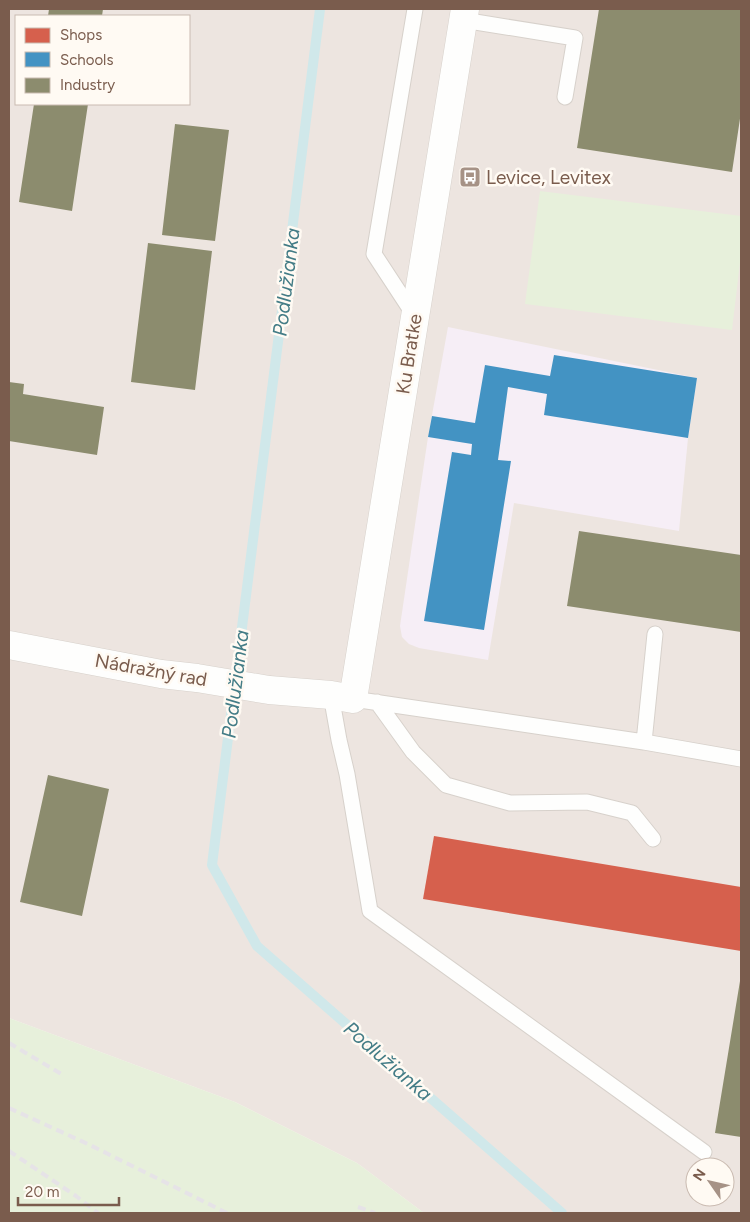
<svg xmlns="http://www.w3.org/2000/svg" width="750" height="1222" viewBox="0 0 750 1222" font-family="Figtree,sans-serif">
<rect width="100%" height="100%" fill="#f9f5f0"/>
<!-- industrial -->
<path fill="#ede5e0" fill-rule="evenodd" d="M 9,9 L 741,9 L 741,1213 L 424,1213 L 357,1163 L 235,1102 L 9,1018 ZM 16,16 L 189,16 L 189,104 L 16,104 ZM 695,1167 L 725,1167 L 725,1197 L 695,1197 Z"/>
<!-- education -->
<path fill="#f6eef6" d="M 448,327 L 697,378 L 688,438 L 679,531 L 514,503 L 488,660 L 419,648 L 409,644 L 402,637 L 400,626 L 428,437 Z"/>
<!-- green -->
<path fill="#e7f0db" d="M 540,191 L 741,216 L 741,254 L 732,330 L 525,304 Z
M 9,1018 L 235,1102 L 357,1163 L 424,1213 L 9,1213 Z"/>
<!-- shops -->
<path fill="#d6604d" d="M 434,836 L 741,887 L 741,951 L 423,899 Z"/>
<!-- schools -->
<path fill="#4393c3" d="M 554,355 L 697,378 L 688,438 L 544,415 L 547,394 L 508,387 L 498,460 L 511,461 L 484,630 L 424,621 L 452,452 L 471,455 L 472,444 L 428,437 L 432,416 L 475,423 L 485,365 L 550,376 Z"/>
<!-- industry -->
<path fill="#8c8c6e" d="M 49,9 L 103,9 L 102,16 L 48,16 Z
M 599,9 L 741,9 L 741,112 L 732,172 L 577,148 Z
M 34,104 L 88,104 L 72,211 L 19,202 Z
M 175,124 L 229,130 L 215,241 L 162,235 Z
M 148,243 L 212,251 L 195,390 L 131,382 Z
M 9,382 L 24,384 L 23,394 L 104,407 L 97,455 L 9,441 Z
M 579,531 L 741,555 L 741,632 L 567,606 Z
M 48,775 L 109,789 L 82,916 L 20,902 Z
M 740,981 L 741,981 L 741,1137 L 715,1133 Z"/>
<g fill="none" stroke-linecap="round" stroke-linejoin="round">
<!-- stream -->
<path stroke="#d0e8ea" stroke-width="10" d="M 320,9 L 212,865 L 257,946 L 562,1213"/>
<!-- lane casing -->
<g stroke="#d7d1cb" stroke-width="17">
<path id="lane" d="M 463,20 L 575,38 L 565,97
M 414,315 L 374,254 L 415,9
M 331,695 L 339,740 L 347,774 L 370,911 L 704,1152
M 353,699 L 644,742 L 741,759
M 377,702 L 413,752 L 446,785 L 510,803 L 587,802 L 632,813 L 653,839
M 644,742 L 655,634"/>
</g>
<!-- street casing -->
<g stroke="#d7d1cb" stroke-width="29">
<path id="street" d="M 9,645 L 161,674 L 197,678 L 269,690 L 331,695 L 353,699 L 465,9"/>
</g>
<!-- lane -->
<use href="#lane" stroke="#fefefd" stroke-width="15"/>
<!-- street -->
<use href="#street" stroke="#fefefd" stroke-width="28"/>
<!-- rail -->
<path stroke="#e6e3e7" stroke-width="4" stroke-dasharray="8 5" stroke-linecap="butt" d="M 9,1043 L 63,1075
M 9,1108 L 90,1145 L 227,1213
M 9,1151 L 76,1196 L 98,1213
M 358,1207 L 375,1213"/>
</g>
<!-- icons -->
<defs>
<g id="bus-square" transform="scale(1.125)"><rect x="-9" y="-9" width="18" height="18" rx="4" fill="#a69286" stroke="#fffaf3"/><path d="M-5-6H5V4H4V6H2V4H-2V6H-4V4H-5ZM-3.5-4V0h7V-4ZM-3.5 1.2v1.5H-2V1.2ZM2 1.2v1.5H3.5V1.2Z" fill="#fff"/></g>
</defs>
<g fill-rule="evenodd">
<use href="#bus-square" x="470" y="177"/>
</g>
<g text-anchor="middle" dominant-baseline="central" stroke-width="5" stroke-linejoin="round" paint-order="stroke">
<!-- poi labels -->
<g font-size="19" fill="#7a5c4d" stroke="#fffaf3" text-anchor="start">
<text x="486" y="177">Levice, Levitex</text>
</g>
<!-- street labels -->
<g font-size="19" fill="#7a5c4d" stroke="#fffaf3">
<text transform="translate(409 354) rotate(-81)">Ku Bratke</text>
<text transform="translate(151 670) rotate(10)">Nádražný rad</text>
</g>
<!-- water labels -->
<g font-size="20" font-style="italic" fill="#437c86" stroke="#fffaf3">
<text transform="translate(286 282) rotate(-83)">Podlužianka</text>
<text transform="translate(235 684) rotate(-83)">Podlužianka</text>
<text transform="translate(388 1061) rotate(41)">Podlužianka</text>
</g>
</g>
<!-- border -->
<rect width="750" height="1222" fill="none" stroke="#7a5c4d" stroke-width="20"/>
<!-- legend -->
<rect x="15" y="15" width="175" height="90" fill="#fffaf3" stroke="#cabbb1"/>
<rect x="25" y="28" width="25" height="15" fill="#d6604d" stroke="#cabbb1"/>
<text x="60" y="40" font-size="15" fill="#7a5c4d">Shops</text>
<rect x="25" y="52" width="25" height="15" fill="#4393c3" stroke="#cabbb1"/>
<text x="60" y="65" font-size="15" fill="#7a5c4d">Schools</text>
<rect x="25" y="78" width="25" height="15" fill="#8c8c6e" stroke="#cabbb1"/>
<text x="60" y="90" font-size="15" fill="#7a5c4d">Industry</text>
<!-- north arrow -->
<g transform="translate(710 1182) rotate(304)"><circle r="24" fill="#fffaf3" stroke="#cabbb1"/>
<path d="M0-4L9 19L0 12L-9 19Z" fill="#a69286"/>
<text y="-8" font-size="14" font-weight="bold" text-anchor="middle" fill="#7a5c4d">N</text>
</g>
<!-- scale -->
<path d="M18 1197v8h101v-8" fill="none" stroke="#7a5c4d" stroke-width="2.5"/>
<text x="25" y="1197" font-size="15" fill="#7a5c4d" stroke="#fffaf3" stroke-width="4" paint-order="stroke">20 m</text>
</svg>
